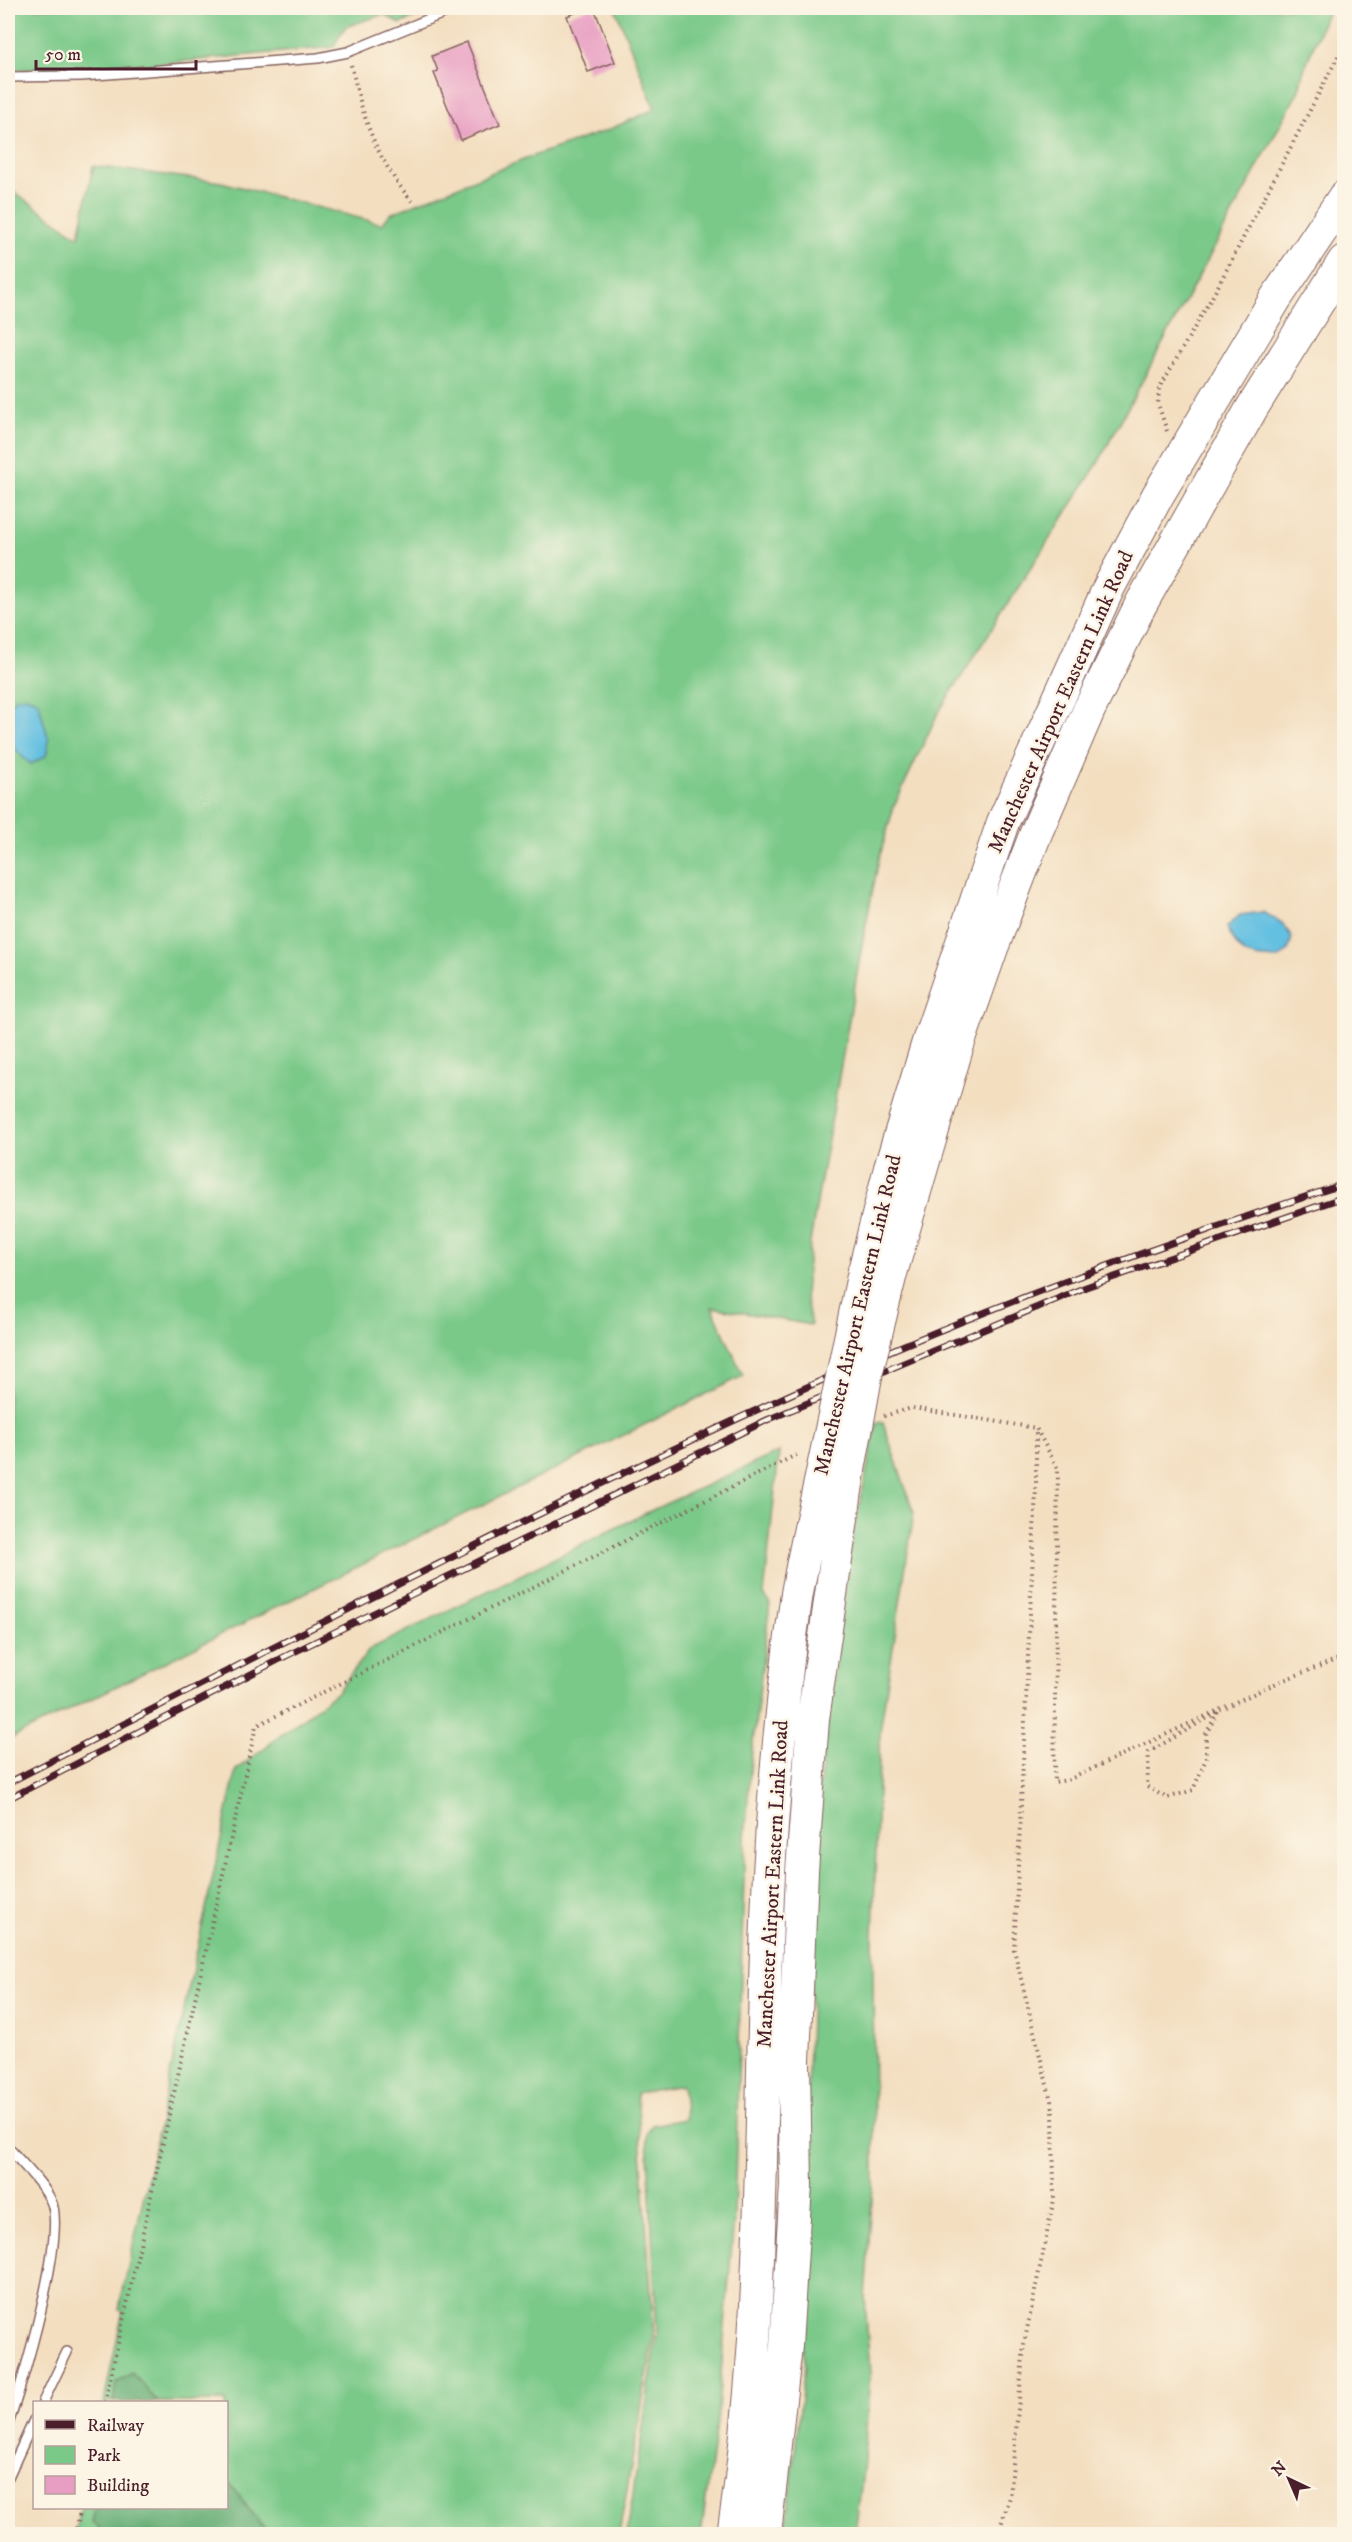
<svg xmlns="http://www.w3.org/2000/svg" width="1352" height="2542" viewBox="0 0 1352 2542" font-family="'IM FELL DW Pica',serif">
<rect width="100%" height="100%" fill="#fcf5e5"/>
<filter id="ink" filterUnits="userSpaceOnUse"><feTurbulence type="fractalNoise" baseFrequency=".0167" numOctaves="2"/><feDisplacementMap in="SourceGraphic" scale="12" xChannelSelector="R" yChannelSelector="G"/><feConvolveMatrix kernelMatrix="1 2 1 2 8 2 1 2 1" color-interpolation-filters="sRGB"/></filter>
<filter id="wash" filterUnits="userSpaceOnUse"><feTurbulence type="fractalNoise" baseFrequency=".008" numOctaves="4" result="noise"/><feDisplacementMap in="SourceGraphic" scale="24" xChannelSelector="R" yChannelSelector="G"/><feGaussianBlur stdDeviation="1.35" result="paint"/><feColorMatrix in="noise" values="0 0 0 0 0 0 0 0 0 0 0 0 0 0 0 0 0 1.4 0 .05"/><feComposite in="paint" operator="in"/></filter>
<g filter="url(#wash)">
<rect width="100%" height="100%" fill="#f3dec0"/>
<!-- green -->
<path fill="#7ac989" stroke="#62745a" stroke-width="1.5" d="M 8,8 L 437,8 L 400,24 L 384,14 L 345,27 L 333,47 L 125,67 L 8,70 Z
M 615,8 L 1329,8 L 1303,72 L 1299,90 L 1098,463 L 938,713 L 894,806 L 879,859 L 864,934 L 810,1242 L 805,1294 L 811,1325 L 712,1307 L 743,1376 L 8,1740 L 8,188 L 79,237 L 93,166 L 221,182 L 382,224 L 390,214 L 533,156 L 608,130 L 655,109 Z
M 877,1422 L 883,1423 L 914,1513 L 880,1731 L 873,1937 L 874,2172 L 865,2297 L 870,2374 L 863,2471 L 855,2534 L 785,2534 L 805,2366 L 799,2326 L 818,1795 L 850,1550 Z
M 779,1452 L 764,1595 L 770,1603 L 751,1760 L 745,1839 L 734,2218 L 717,2421 L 701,2534 L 627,2534 L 657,2333 L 647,2134 L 652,2125 L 686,2119 L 682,2085 L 637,2093 L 654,2336 L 619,2534 L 269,2534 L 227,2481 L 226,2402 L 158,2402 L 132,2373 L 116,2383 L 113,2402 L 104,2402 L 123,2311 L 119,2310 L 236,1770 L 337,1692 L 370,1649 L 648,1512 Z
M 81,2508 L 95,2508 L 92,2523 L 109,2534 L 75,2534 Z"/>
<!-- forest -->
<path fill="#63ad75" stroke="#566650" stroke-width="1.5" d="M 132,2373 L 158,2402 L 113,2402 L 116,2383 Z
M 227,2481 L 269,2534 L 109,2534 L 92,2523 L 95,2508 L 226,2508 Z"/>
<!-- water -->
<path fill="#63c0e1" stroke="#567086" stroke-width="1.5" d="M 26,696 L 38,701 L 49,741 L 46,756 L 31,764 C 7,747 7,732 8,705 L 16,698 Z
M 1263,912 L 1282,923 L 1292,937 L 1288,951 L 1278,959 C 1245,957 1241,957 1227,927 L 1240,915 Z"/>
<g id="blocks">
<!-- building -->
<path fill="#e89dc2" d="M 588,8 L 594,8 L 615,62 L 588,72 L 567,16 Z
M 467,42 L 500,124 L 461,140 L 434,73 L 438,71 L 432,56 Z"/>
</g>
</g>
<g filter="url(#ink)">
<use href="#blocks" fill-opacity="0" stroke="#85625f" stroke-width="1.5"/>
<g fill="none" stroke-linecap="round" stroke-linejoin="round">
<!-- lane casing -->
<g stroke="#85625f" stroke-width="12">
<path id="lane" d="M 8,77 L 82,76 L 318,58 L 348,52 L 456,8
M 8,2147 C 20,2162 44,2184 51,2201 C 67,2234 22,2385 8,2424
M 43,2402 L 67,2352
M 8,2477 L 34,2420"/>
</g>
<!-- highway casing -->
<g stroke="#85625f" stroke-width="34">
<path id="highway" d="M 864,1271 L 890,1168 L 928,1042 L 1003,822 L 1109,587 L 1158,495 L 1276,298 L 1344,197
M 891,1273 L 957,1048 L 992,948 L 1036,833 L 1089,710 L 1141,604 L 1252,408 L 1344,261
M 733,2534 C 768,2317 758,2093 769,1873 C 774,1782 783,1690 796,1600 C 803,1556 814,1512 823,1468
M 765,2534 L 786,2346 L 796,2185 L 794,2061 L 802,1871 L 813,1719 L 849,1470"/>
</g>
<!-- path -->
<path stroke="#85625f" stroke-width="4" stroke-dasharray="1.5 4.5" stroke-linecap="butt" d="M 351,65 C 365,124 375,157 414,204
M 1167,431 L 1158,404 L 1159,389 L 1215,292 L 1344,45
M 884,1416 L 912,1408 L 1036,1428 L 1058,1469 L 1054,1782 L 1068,1780 L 1281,1681 L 1344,1657
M 1218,1712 L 1206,1734 L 1206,1759 L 1193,1790 L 1167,1798 L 1147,1787 L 1149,1752 Z
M 105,2402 L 256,1726 L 800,1453
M 75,2534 L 81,2508
M 998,2534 L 1010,2497 L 1024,2344 L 1054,2199 L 1053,2109 L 1014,1950 L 1036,1489 L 1036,1429"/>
<!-- lane -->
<use href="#lane" stroke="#fff" stroke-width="9"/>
<!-- highway -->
<use href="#highway" stroke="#fff" stroke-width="32"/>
<!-- rail casing -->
<g stroke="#4a1f2b" stroke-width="7">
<path id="rail" d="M 8,1783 C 266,1652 523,1517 787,1396 C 967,1314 1156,1246 1344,1184
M 8,1799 L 286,1656 L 767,1420 L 1086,1287 L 1344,1197"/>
</g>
<!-- rail -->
<use href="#rail" stroke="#fcf5e5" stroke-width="4.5" stroke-dasharray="14" stroke-linecap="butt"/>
<!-- highway-bridge casing -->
<g stroke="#85625f" stroke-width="34" stroke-linecap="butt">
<path id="highway-bridge" d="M 823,1468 L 864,1271
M 849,1470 L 867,1371 L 891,1273"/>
</g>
<!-- highway-bridge -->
<use href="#highway-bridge" stroke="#fff" stroke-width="32"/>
</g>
</g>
<g text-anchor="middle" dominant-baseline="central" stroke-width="5" stroke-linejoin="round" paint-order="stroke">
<!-- street labels -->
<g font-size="21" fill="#4a1f2b" stroke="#fcf5e5">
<text transform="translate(1061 702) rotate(-66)">Manchester Airport Eastern Link Road</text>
<text transform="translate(858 1315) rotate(-77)">Manchester Airport Eastern Link Road</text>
<text transform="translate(773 1884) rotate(-87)">Manchester Airport Eastern Link Road</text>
</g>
</g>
<!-- margin -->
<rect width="1352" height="2542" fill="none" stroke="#fcf5e5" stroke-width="30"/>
<!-- legend -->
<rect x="33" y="2401" width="195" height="108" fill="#fcf5e5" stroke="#b59f9b" stroke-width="1.5"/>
<rect x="45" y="2420" width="30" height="9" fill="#4a1f2b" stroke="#b59f9b" stroke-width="1.5"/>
<text x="87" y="2431" font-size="18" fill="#4a1f2b">Railway</text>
<rect x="45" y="2446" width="30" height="18" fill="#7ac989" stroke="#b59f9b" stroke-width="1.5"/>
<text x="87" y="2461" font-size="18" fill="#4a1f2b">Park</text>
<rect x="45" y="2476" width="30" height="18" fill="#e89dc2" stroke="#b59f9b" stroke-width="1.5"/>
<text x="87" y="2491" font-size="18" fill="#4a1f2b">Building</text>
<!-- north arrow -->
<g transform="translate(1289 2479) rotate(316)" stroke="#fcf5e5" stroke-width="4.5" paint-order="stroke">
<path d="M0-4.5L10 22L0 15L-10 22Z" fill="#4a1f2b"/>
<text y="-9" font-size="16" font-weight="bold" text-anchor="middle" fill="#4a1f2b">N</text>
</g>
<!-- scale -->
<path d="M36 60v9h160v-9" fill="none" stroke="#4a1f2b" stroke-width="3"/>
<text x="45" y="60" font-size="18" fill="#4a1f2b" stroke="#fcf5e5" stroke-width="4.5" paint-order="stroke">50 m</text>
</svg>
